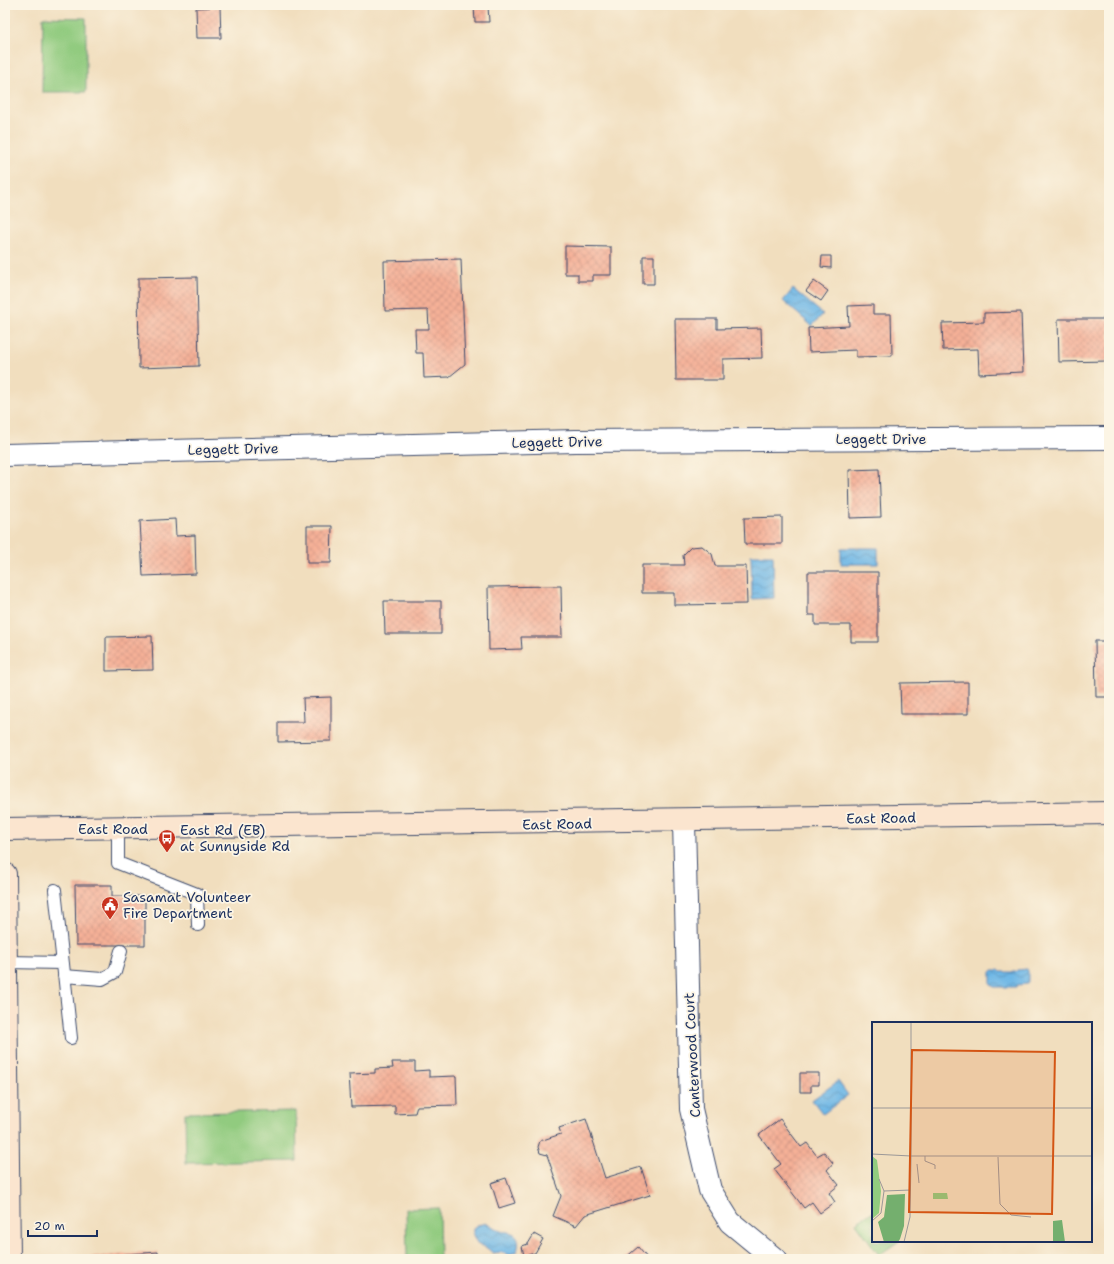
<svg xmlns="http://www.w3.org/2000/svg" width="1114" height="1264" viewBox="0 0 1114 1264" font-family="'Shantell Sans',sans-serif">
<defs>
<pattern id="water-waves" width="16" height="10" patternUnits="userSpaceOnUse"><rect width="16" height="10" fill="#6eb7e6"/><path d="M0 5q4-4 8 0t8 0" fill="none" stroke="#5a95be"/></pattern>
<pattern id="building-cross-hatch" width="8" height="8" patternUnits="userSpaceOnUse"><rect width="8" height="8" fill="#f5b097"/><path d="M0 0l8 8M0 8l8-8" fill="none" stroke="#d19885"/></pattern>
</defs>
<rect width="100%" height="100%" fill="#fcf5e5"/>
<filter id="ink" filterUnits="userSpaceOnUse"><feTurbulence type="fractalNoise" baseFrequency=".025" numOctaves="2"/><feDisplacementMap in="SourceGraphic" scale="8" xChannelSelector="R" yChannelSelector="G"/><feConvolveMatrix kernelMatrix="1 2 1 2 8 2 1 2 1" color-interpolation-filters="sRGB"/></filter>
<filter id="wash" filterUnits="userSpaceOnUse"><feTurbulence type="fractalNoise" baseFrequency=".012" numOctaves="4" result="noise"/><feDisplacementMap in="SourceGraphic" scale="16" xChannelSelector="R" yChannelSelector="G"/><feGaussianBlur stdDeviation="0.9" result="paint"/><feColorMatrix in="noise" values="0 0 0 0 0 0 0 0 0 0 0 0 0 0 0 0 0 1.4 0 .05"/><feComposite in="paint" operator="in"/></filter>
<g filter="url(#wash)">
<rect width="100%" height="100%" fill="#f1debe"/>
<!-- pitch -->
<path fill="#91cb7f" stroke="#567d6e" d="M 43,17 L 86,18 L 86,92 L 42,92 Z
M 296,1111 L 297,1161 L 186,1163 L 185,1113 Z
M 439,1208 L 440,1259 L 407,1259 L 406,1209 Z
M 873,1211 L 873,1241 L 899,1241 L 879,1255 L 856,1223 Z"/>
<!-- water -->
<path fill="url(#water-waves)" stroke="#4473a2" d="M 793,289 L 823,314 L 812,326 L 783,301 Z
M 841,548 L 878,548 L 878,564 L 841,564 Z
M 751,555 L 773,555 L 774,598 L 752,599 Z
M 1027,969 L 1028,971 L 1028,983 L 1027,984 L 1017,985 L 1016,987 L 994,987 L 991,984 L 991,972 L 993,970 L 999,970 L 1001,972 L 1016,972 L 1018,970 Z
M 838,1081 L 848,1095 L 823,1114 L 812,1100 Z
M 487,1223 C 492,1225 496,1230 501,1231 C 505,1233 503,1231 507,1232 C 519,1233 520,1241 517,1251 L 509,1255 L 501,1252 L 493,1253 L 487,1248 L 477,1243 L 473,1235 L 473,1228 L 477,1225 Z"/>
<g id="blocks">
<!-- building -->
<path fill="url(#building-cross-hatch)" d="M 474,6 L 488,6 L 489,22 L 475,22 Z
M 220,7 L 221,38 L 197,38 L 196,8 Z
M 565,246 L 611,247 L 611,275 L 593,275 L 593,281 L 578,281 L 578,274 L 565,274 Z
M 643,256 L 654,256 L 654,284 L 643,284 Z
M 822,256 L 831,256 L 831,268 L 821,267 Z
M 461,259 L 465,364 L 449,377 L 424,378 L 423,353 L 416,353 L 415,329 L 429,329 L 428,310 L 385,311 L 384,261 Z
M 197,277 L 199,366 L 139,368 L 138,278 Z
M 814,281 L 828,291 L 821,301 L 806,291 Z
M 873,305 L 873,314 L 891,314 L 892,356 L 856,357 L 856,350 L 809,352 L 808,328 L 849,326 L 848,306 Z
M 1021,312 L 1023,372 L 979,374 L 978,349 L 943,350 L 942,323 L 984,322 L 984,313 Z
M 675,319 L 717,319 L 717,329 L 761,328 L 762,358 L 723,359 L 723,380 L 676,380 Z
M 1058,319 L 1109,319 L 1109,361 L 1059,362 Z
M 879,469 L 881,517 L 850,518 L 849,470 Z
M 782,517 L 782,544 L 745,544 L 744,518 Z
M 175,519 L 176,536 L 195,535 L 196,574 L 143,576 L 140,521 Z
M 307,526 L 332,526 L 331,563 L 307,563 Z
M 702,546 L 712,554 L 715,566 L 746,566 L 747,604 L 674,605 L 674,593 L 642,593 L 642,565 L 684,565 L 683,555 L 691,547 Z
M 808,572 L 878,572 L 878,642 L 851,642 L 851,625 L 815,625 L 815,615 L 808,615 Z
M 561,586 L 562,637 L 521,637 L 522,649 L 489,650 L 488,587 Z
M 384,601 L 441,601 L 441,634 L 385,634 Z
M 152,636 L 153,670 L 106,671 L 106,637 Z
M 1095,641 L 1109,641 L 1109,697 L 1096,697 Z
M 968,682 L 968,714 L 901,714 L 900,683 Z
M 331,697 L 331,741 L 278,742 L 278,722 L 304,722 L 303,698 Z
M 75,885 L 112,885 L 112,896 L 145,896 L 145,945 L 76,945 Z
M 392,1062 L 415,1062 L 415,1071 L 429,1070 L 429,1077 L 456,1076 L 457,1105 L 417,1106 L 415,1113 L 395,1114 L 395,1106 L 351,1107 L 349,1074 L 375,1073 L 375,1069 L 393,1068 Z
M 800,1073 L 819,1073 L 819,1085 L 811,1085 L 811,1092 L 800,1092 Z
M 586,1119 L 605,1178 L 641,1167 L 650,1195 L 585,1215 L 576,1226 L 553,1216 L 561,1196 L 547,1155 L 540,1153 L 538,1147 L 540,1141 L 561,1134 L 559,1128 Z
M 780,1119 L 801,1147 L 807,1143 L 817,1156 L 824,1152 L 833,1163 L 827,1170 L 839,1185 L 829,1193 L 835,1202 L 820,1213 L 812,1202 L 804,1208 L 774,1169 L 781,1164 L 759,1135 Z
M 506,1178 L 515,1203 L 499,1208 L 491,1183 Z
M 534,1234 L 543,1239 L 535,1253 L 524,1256 L 522,1246 L 528,1244 Z
M 638,1247 L 648,1259 L 624,1259 Z
M 158,1252 L 158,1259 L 89,1259 L 89,1257 Z"/>
</g>
</g>
<g filter="url(#ink)">
<use href="#blocks" fill-opacity="0" stroke="#3b496c" stroke-width="1"/>
<g fill="none" stroke-linecap="round" stroke-linejoin="round">
<!-- lane casing -->
<g stroke="#3b496c" stroke-width="14">
<path id="lane" d="M 118,829 L 118,863 L 197,894 L 198,925
M 55,890 L 71,1038
M 6,962 L 63,963
M 64,976 L 102,979 L 115,972 L 121,951"/>
</g>
<!-- street casing -->
<g stroke="#3b496c" stroke-width="24">
<path id="street" d="M 5,455 L 576,441 L 1109,438
M 684,822 L 691,1109 L 710,1190 L 730,1222 L 775,1259"/>
</g>
<!-- secondary casing -->
<g stroke="#3b496c" stroke-width="24">
<path id="secondary" d="M 5,829 C 373,827 741,821 1109,813
M 5,874 L 9,1259"/>
</g>
<!-- lane -->
<use href="#lane" stroke="#fff" stroke-width="12"/>
<!-- street -->
<use href="#street" stroke="#fff" stroke-width="22"/>
<!-- secondary -->
<use href="#secondary" stroke="#fbe5cf" stroke-width="22"/>
</g>
</g>
<!-- icons -->
<defs>
<g id="bus-pin" transform="scale(0.9)"><path d="M0 17L-7.5 6A9.5 9.5 0 1 1 7.5 6Z" fill="#c8321e" stroke="#fcf5e5"/><path d="M-5-6H5V4H4V6H2V4H-2V6H-4V4H-5ZM-3.5-4V0h7V-4ZM-3.5 1.2v1.5H-2V1.2ZM2 1.2v1.5H3.5V1.2Z" fill="#fff"/></g>
<g id="civic-pin" transform="scale(0.9)"><path d="M0 17L-7.5 6A9.5 9.5 0 1 1 7.5 6Z" fill="#c8321e" stroke="#fcf5e5"/><path d="M-.6-6.5H3V-4.5H.6V-3L4-1V1h2V6H-6V1h2V-1L-.6-3ZM-1.2 2.5V6h2.4V2.5Z" fill="#fff"/></g>
</defs>
<g fill-rule="evenodd">
<use href="#bus-pin" x="167" y="838"/>
<use href="#civic-pin" x="110" y="905"/>
</g>
<g text-anchor="middle" dominant-baseline="central" stroke-width="3.5" stroke-linejoin="round" paint-order="stroke">
<!-- street labels -->
<g font-size="14" fill="#1b2f5e" stroke="#fcf5e5">
<text x="881" y="439">Leggett Drive</text>
<text transform="translate(557 442) rotate(-1)">Leggett Drive</text>
<text transform="translate(233 449) rotate(-1)">Leggett Drive</text>
<text transform="translate(881 818) rotate(-1)">East Road</text>
<text transform="translate(557 824) rotate(-1)">East Road</text>
<text x="113" y="829">East Road</text>
<text transform="translate(692 1055) rotate(-93)">Canterwood Court</text>
</g>
<!-- poi labels -->
<g font-size="14" fill="#1b2f5e" stroke="#fcf5e5" text-anchor="start">
<text x="180" y="830">East Rd (EB)<tspan x="180" dy="16">at Sunnyside Rd</tspan></text>
<text x="123" y="897">Sasamat Volunteer<tspan x="123" dy="16">Fire Department</tspan></text>
</g>
</g>
<!-- overview -->
<g transform="translate(872 1022)">
<rect width="220" height="220" fill="#f1debe"/>
<path d="M 33,172 L 32,204 L 28,217 L 26,220 L 12,220 L 6,200 L 12,195 L 15,173 ZM 190,198 L 193,220 L 181,220 L 181,199 Z" fill="#74af6e"/>
<path d="M 0,134 L 5,138 L 9,169 L 7,191 L 0,197 Z" fill="#91cb7f"/>
<path d="M 61,171 L 75,171 L 76,177 L 61,177 Z" fill="#91cb7f"/>
<path fill="none" stroke="#9b9898" stroke-width="1" d="M 0,86 L 220,86M 0,132 L 39,134 L 39,0M 53,134 L 53,139 L 63,143 L 63,147M 126,135 L 128,182 L 139,193 L 159,195M 45,142 L 47,161M 7,157 L 12,169M 12,169 L 39,168M 0,199 L 9,191 L 12,169M 32,220 L 38,195 L 39,134 L 220,134"/>
<path fill="#d45514" fill-opacity="0.15" stroke="#d45514" stroke-width="2" d="M 40,28 L 183,30 L 180,192 L 37,190 Z"/>
<rect width="220" height="220" fill="none" stroke="#1b2f5e" stroke-width="2"/>
</g>
<!-- margin -->
<rect width="1114" height="1264" fill="none" stroke="#fcf5e5" stroke-width="20"/>
<!-- scale -->
<path d="M28 1230v6h69v-6" fill="none" stroke="#1b2f5e" stroke-width="2"/>
<text x="34" y="1230" font-size="12" fill="#1b2f5e" stroke="#fcf5e5" stroke-width="3" paint-order="stroke">20 m</text>
</svg>
